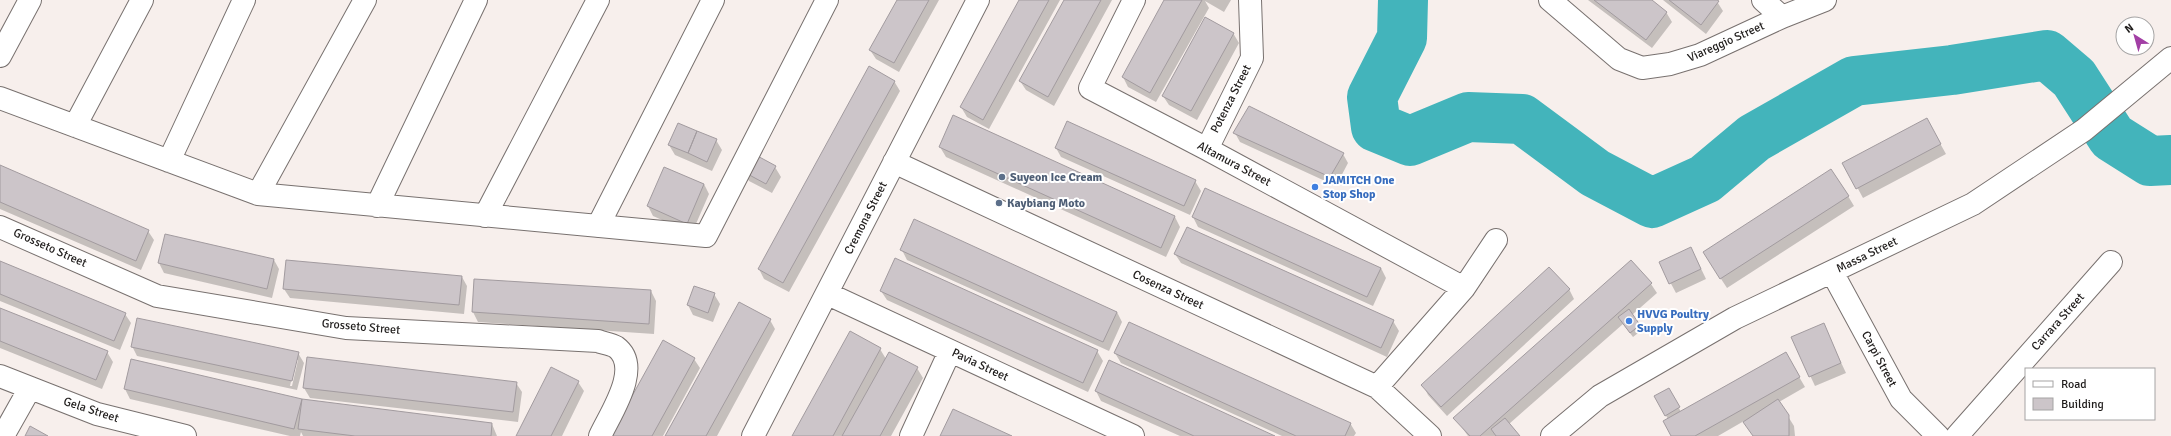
<svg xmlns="http://www.w3.org/2000/svg" width="2171" height="436" viewBox="0 0 2171 436" font-family="Signika,sans-serif">
<rect width="100%" height="100%" fill="#f7efec"/>
<!-- shadow -->
<path fill="#0003" fill-rule="evenodd" d="M 898,0 L 939,0 L 899,72 L 876,59 L 870,50 Z
M 1020,0 L 1060,0 L 989,129 L 967,117 L 961,107 Z
M 1065,0 L 1112,0 L 1054,106 L 1026,90 L 1020,81 Z
M 1165,0 L 1231,0 L 1224,12 L 1205,1 L 1209,8 L 1156,102 L 1128,87 L 1123,77 Z
M 1588,0 L 1650,0 L 1666,12 L 1672,22 L 1652,48 Z
M 1663,0 L 1716,0 L 1723,11 L 1706,34 Z
M 1233,33 L 1239,43 L 1197,120 L 1169,105 L 1163,96 Z
M 894,81 L 900,91 L 789,292 L 764,279 L 759,269 Z
M 954,117 L 1175,217 L 1180,227 L 1166,257 L 946,157 L 940,147 Z
M 1932,129 L 1946,154 L 1863,198 L 1844,163 Z
M 1235,133 L 1343,154 L 1348,163 L 1336,186 L 1240,142 Z
M 716,140 L 722,150 L 712,171 L 675,155 L 669,145 Z
M 1056,148 L 1195,181 L 1201,191 L 1190,215 L 1061,157 Z
M 0,166 L 148,231 L 154,240 L 141,270 L 0,209 Z
M 775,167 L 781,177 L 772,193 L 749,181 L 743,171 Z
M 664,168 L 704,184 L 709,194 L 692,233 L 653,216 L 648,206 Z
M 1848,196 L 1854,206 L 1727,288 L 1710,262 Z
M 1193,217 L 1381,268 L 1386,278 L 1373,306 L 1198,227 Z
M 902,250 L 1117,312 L 1122,322 L 1109,351 L 907,260 Z
M 1175,254 L 1393,321 L 1399,331 L 1387,357 L 1181,263 Z
M 1696,258 L 1706,279 L 1676,293 L 1660,263 Z
M 274,260 L 279,269 L 272,298 L 164,273 L 159,263 Z
M 1631,261 L 1651,284 L 1657,293 L 1632,315 L 1642,330 L 1633,337 L 1623,324 L 1509,424 L 1519,436 L 1468,436 L 1455,418 Z
M 0,263 L 125,314 L 131,323 L 120,350 L 0,301 Z
M 462,277 L 467,286 L 464,314 L 290,298 L 284,289 Z
M 475,280 L 651,291 L 656,301 L 654,334 L 478,322 L 473,312 Z
M 694,287 L 714,294 L 720,304 L 713,322 L 693,315 L 688,305 Z
M 1569,289 L 1574,299 L 1447,416 L 1428,395 L 1423,385 Z
M 881,291 L 1097,351 L 1103,361 L 1088,392 L 887,300 Z
M 0,309 L 107,352 L 113,362 L 102,389 L 0,348 Z
M 770,320 L 775,329 L 717,436 L 666,436 Z
M 1823,324 L 1846,373 L 1815,386 L 1792,337 Z
M 132,346 L 298,353 L 304,363 L 297,390 L 137,356 ZM 296,360 L 298,360 L 292,386 L 290,386 Z
M 880,349 L 886,359 L 917,368 L 923,378 L 891,436 L 793,436 Z
M 1115,353 L 1350,423 L 1356,433 L 1354,436 L 1282,436 L 1121,363 Z
M 1785,353 L 1805,387 L 1779,402 L 1794,426 L 1795,436 L 1753,436 L 1744,421 L 1718,436 L 1673,436 L 1668,419 L 1655,397 L 1669,389 L 1681,412 Z
M 694,359 L 700,368 L 663,436 L 611,436 Z
M 132,360 L 301,400 L 492,424 L 497,436 L 303,436 L 301,432 L 300,436 L 290,436 L 130,399 L 125,389 Z
M 578,382 L 584,391 L 562,436 L 518,436 Z
M 516,383 L 522,392 L 518,422 L 310,398 L 304,388 Z
M 1096,391 L 1273,436 L 1180,436 L 1101,401 Z"/>
<g fill="none" stroke-linecap="round" stroke-linejoin="round">
<!-- river -->
<path stroke="#43b4bb" stroke-width="50" d="M 1403,0 L 1402,38 L 1372,97 L 1376,127 L 1410,141 L 1468,117 L 1522,119 L 1595,173 L 1652,203 L 1705,179 L 1754,138 L 1854,81 L 1952,70 L 2047,55 L 2074,78 L 2112,137 L 2150,161 L 2171,160"/>
</g>
<!-- building -->
<path fill="#ccc5c9" stroke="#a29b9f" d="M 897,0 L 929,0 L 894,63 L 869,50 Z
M 1019,0 L 1049,0 L 983,120 L 960,107 Z
M 1064,0 L 1101,0 L 1048,97 L 1019,81 Z
M 1164,0 L 1202,0 L 1150,93 L 1122,77 Z
M 1594,0 L 1652,0 L 1667,12 L 1646,40 Z
M 1669,0 L 1717,0 L 1719,1 L 1701,25 Z
M 1205,17 L 1234,33 L 1191,111 L 1162,96 Z
M 869,66 L 895,81 L 783,283 L 758,269 Z
M 1249,106 L 1344,153 L 1330,177 L 1233,133 Z
M 953,115 L 1175,216 L 1161,248 L 939,147 Z
M 1927,118 L 1941,144 L 1856,189 L 1842,163 Z
M 1067,121 L 1196,180 L 1184,206 L 1055,148 Z
M 678,123 L 697,131 L 688,153 L 668,145 Z
M 697,131 L 717,139 L 707,162 L 688,153 Z
M 752,153 L 776,166 L 766,184 L 742,171 Z
M 0,165 L 149,230 L 136,261 L 0,202 Z
M 664,167 L 704,184 L 687,224 L 647,206 Z
M 1831,169 L 1849,196 L 1720,279 L 1703,252 Z
M 1205,188 L 1381,268 L 1367,297 L 1192,217 Z
M 914,219 L 1117,312 L 1103,342 L 900,250 Z
M 1187,227 L 1394,320 L 1381,348 L 1174,254 Z
M 165,234 L 274,259 L 267,289 L 158,263 Z
M 1691,247 L 1701,269 L 1669,284 L 1659,262 Z
M 895,258 L 1098,350 L 1083,383 L 880,291 Z
M 286,260 L 462,276 L 459,305 L 283,289 Z
M 1631,260 L 1652,283 L 1480,436 L 1470,436 L 1453,418 Z
M 0,261 L 126,313 L 114,341 L 0,294 Z
M 1549,267 L 1570,289 L 1441,407 L 1421,385 Z
M 474,279 L 651,290 L 649,324 L 472,312 Z
M 694,286 L 715,293 L 708,313 L 687,305 Z
M 739,302 L 771,319 L 706,436 L 665,436 Z
M 0,308 L 108,351 L 96,380 L 0,341 Z
M 1629,309 L 1640,325 L 1630,333 L 1618,317 Z
M 137,318 L 299,352 L 292,381 L 131,347 Z
M 1129,322 L 1351,423 L 1345,436 L 1296,436 L 1114,353 Z
M 1824,323 L 1841,363 L 1809,377 L 1791,337 Z
M 850,331 L 881,348 L 833,436 L 792,436 Z
M 663,340 L 695,358 L 652,436 L 610,436 Z
M 889,352 L 918,367 L 880,436 L 842,436 Z
M 1786,352 L 1800,377 L 1695,436 L 1671,436 L 1663,421 Z
M 307,357 L 517,382 L 513,412 L 303,388 Z
M 131,359 L 302,399 L 294,429 L 124,389 Z
M 1109,360 L 1275,436 L 1194,436 L 1095,391 Z
M 551,367 L 579,381 L 551,436 L 516,436 Z
M 1669,388 L 1680,407 L 1665,416 L 1654,396 Z
M 302,399 L 492,423 L 491,436 L 355,436 L 298,429 Z
M 1778,399 L 1789,415 L 1789,436 L 1753,436 L 1743,422 Z
M 953,409 L 1012,436 L 940,436 Z
M 1505,418 L 1520,436 L 1496,436 L 1491,429 Z
M 30,426 L 48,436 L 25,436 Z"/>
<g fill="none" stroke-linecap="round" stroke-linejoin="round">
<!-- minor casing -->
<g stroke="#78716f" stroke-width="24">
<path id="minor" d="M 1134,0 L 1090,88 L 1207,149 L 1464,288
M 1550,0 L 1619,59 L 1642,68 L 1670,64 L 1700,55 L 1782,17 L 1825,0
M 1763,0 L 1782,17
M 0,56 L 30,0
M 0,98 L 258,194 L 706,236 L 827,0
M 75,126 L 142,0
M 1207,149 L 1252,58 L 1250,0
M 169,161 L 244,0
M 894,162 L 1377,387 L 1430,436
M 258,194 L 365,0
M 377,206 L 476,0
M 485,216 L 598,0
M 598,226 L 713,0
M 0,227 L 157,296 L 346,328 L 598,341 C 603,343 611,344 616,347 C 643,367 610,414 600,436
M 1832,272 L 1901,399 L 1938,436
M 828,294 L 1133,436
M 0,376 L 97,414 L 185,436
M 1377,387 L 1464,288 L 1496,240
M 3,436 L 30,388
M 753,436 L 978,0
M 911,436 L 950,351
M 1552,436 L 1600,396 L 1735,318 L 1973,204 L 2084,130 L 2171,58
M 1957,436 L 2111,262"/>
</g>
<!-- minor -->
<use href="#minor" stroke="#fff" stroke-width="22"/>
</g>
<!-- markers -->
<g fill="#5c6f8a" stroke="#fff" stroke-width="1.5">
<circle cx="1002" cy="177" r="4"/>
<circle cx="999" cy="203" r="4"/>
</g>
<g fill="#3f7fe0" stroke="#fff" stroke-width="1.5">
<circle cx="1315" cy="187" r="4"/>
<circle cx="1629" cy="321" r="4"/>
</g>
<g text-anchor="middle" dominant-baseline="central" stroke-width="4" stroke-linejoin="round" paint-order="stroke">
<!-- street labels -->
<g font-size="12" fill="#1f1c1b" stroke="#fff">
<text transform="translate(1726 42) rotate(-24)">Viareggio Street</text>
<text transform="translate(1231 99) rotate(-63)">Potenza Street</text>
<text transform="translate(1234 164) rotate(28)">Altamura Street</text>
<text transform="translate(866 218) rotate(-63)">Cremona Street</text>
<text transform="translate(50 248) rotate(24)">Grosseto Street</text>
<text transform="translate(1867 255) rotate(-26)">Massa Street</text>
<text transform="translate(1168 290) rotate(25)">Cosenza Street</text>
<text transform="translate(2058 322) rotate(-48)">Carrara Street</text>
<text transform="translate(361 327) rotate(5)">Grosseto Street</text>
<text transform="translate(1879 359) rotate(62)">Carpi Street</text>
<text transform="translate(980 365) rotate(25)">Pavia Street</text>
<text transform="translate(91 410) rotate(18)">Gela Street</text>
</g>
<!-- service labels -->
<g font-size="12" font-weight="bold" fill="#4e5e75" stroke="#fff" text-anchor="start">
<text x="1010" y="177">Suyeon Ice Cream</text>
<text x="1007" y="203">Kaybiang Moto</text>
</g>
<!-- shop labels -->
<g font-size="12" font-weight="bold" fill="#366cbe" stroke="#fff" text-anchor="start">
<text x="1323" y="180">JAMITCH One<tspan x="1323" dy="14">Stop Shop</tspan></text>
<text x="1637" y="314">HVVG Poultry<tspan x="1637" dy="14">Supply</tspan></text>
</g>
</g>
<!-- legend -->
<rect x="2025" y="368" width="130" height="52" fill="#ffffff" stroke="#a5a4a4"/>
<rect x="2033" y="381" width="20" height="6" fill="#ffffff" stroke="#a5a4a4"/>
<text x="2061" y="388" font-size="12" fill="#1f1c1b">Road</text>
<rect x="2033" y="398" width="20" height="12" fill="#ccc5c9" stroke="#a5a4a4"/>
<text x="2061" y="408" font-size="12" fill="#1f1c1b">Building</text>
<!-- north arrow -->
<g transform="translate(2135 36) rotate(323)"><circle r="19" fill="#ffffff" stroke="#a5a4a4"/>
<path d="M0-3L7 15L0 10L-7 15Z" fill="#a23fa5"/>
<text y="-6" font-size="11" font-weight="bold" text-anchor="middle" fill="#1f1c1b">N</text>
</g>
</svg>
